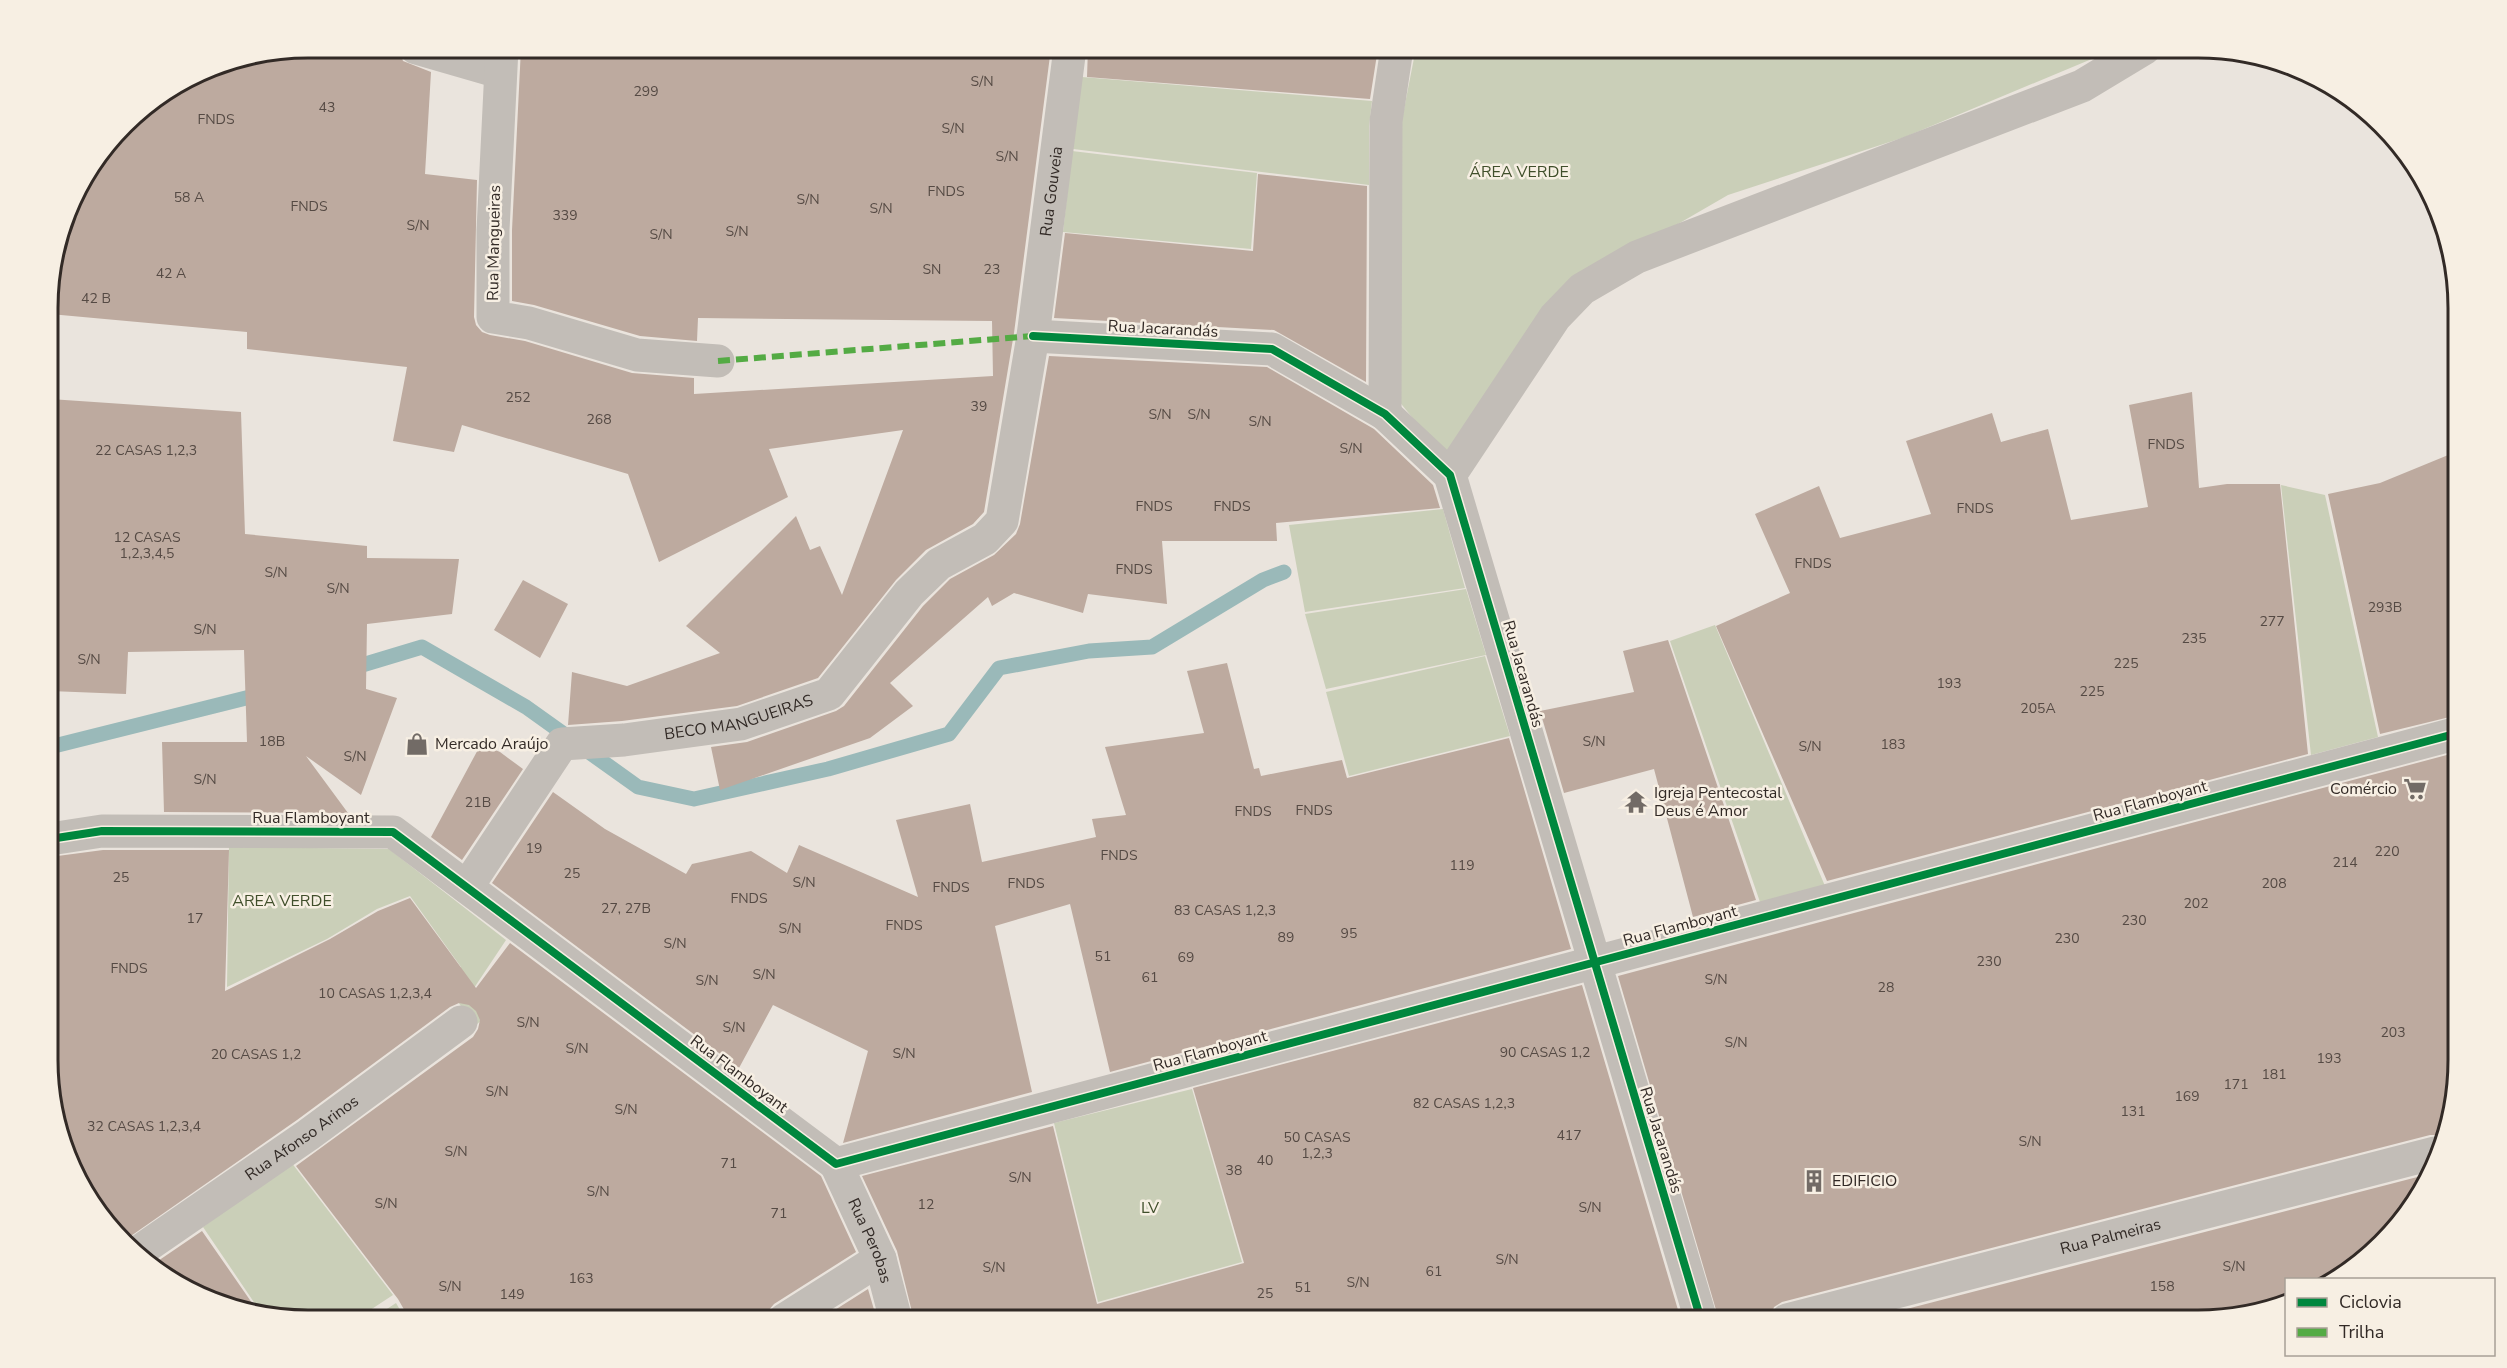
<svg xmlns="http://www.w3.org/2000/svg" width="2507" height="1368" viewBox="0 0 2507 1368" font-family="'Nunito Sans',sans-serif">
<rect width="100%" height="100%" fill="#eae4dd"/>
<!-- green -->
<path fill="#cacfb8" d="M 1416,48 L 2118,48 L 1905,137 L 1728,195 L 1571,286 L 1446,459 L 1398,400 L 1395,155 Z
M 1082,77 L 1372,101 L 1369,126 L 1369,185 L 1073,149 Z
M 1072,151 L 1257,173 L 1251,249 L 1063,232 Z
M 2281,485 L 2325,495 L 2378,737 L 2311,755 Z
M 1443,509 L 1465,588 L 1305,612 L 1289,525 Z
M 1466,589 L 1486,655 L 1326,689 L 1305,614 Z
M 1715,625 L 1825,886 L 1760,902 L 1670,641 Z
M 1485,656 L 1510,736 L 1349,776 L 1326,692 Z
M 229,847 L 389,849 L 506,940 L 466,1000 L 485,1017 L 475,1026 L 444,982 L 461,967 L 410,896 L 377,909 L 327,939 L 227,987 Z
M 1192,1089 L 1242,1262 L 1098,1302 L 1054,1123 Z
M 291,1162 L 393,1295 L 355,1320 L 308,1320 L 262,1314 L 203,1227 Z
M 396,1303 L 406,1320 L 370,1320 Z"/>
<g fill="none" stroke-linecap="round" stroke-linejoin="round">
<!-- stream -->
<path stroke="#9ab9b9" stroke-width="15" d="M 349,669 L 422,647 L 526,707 L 638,787 L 694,799 L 828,769 L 949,734 L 999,668 L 1089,651 L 1152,647 L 1263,580 L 1284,572
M 50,747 L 266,693"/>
</g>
<!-- building -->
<path fill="#bdaa9f" d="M 309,48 L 398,48 L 403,61 L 431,72 L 425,174 L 477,180 L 474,317 L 476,325 L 482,332 L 490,335 L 525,341 L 632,373 L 694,378 L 694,394 L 993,376 L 992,321 L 698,318 L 697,341 L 640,336 L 534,305 L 512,301 L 512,230 L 521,48 L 1051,48 L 1014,333 L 984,512 L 973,524 L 926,550 L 896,580 L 818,678 L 737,706 L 622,721 L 568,725 L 572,672 L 627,686 L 720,653 L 686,626 L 796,516 L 810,550 L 820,546 L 842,595 L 903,430 L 769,449 L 788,497 L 659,562 L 628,474 L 462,425 L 454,452 L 393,441 L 407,367 L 247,349 L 247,332 L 50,314 L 50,275 L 75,193 L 137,113 L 209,68 Z
M 1088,48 L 1378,48 L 1370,99 L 1087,77 Z
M 1258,174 L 1367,186 L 1366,382 L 1274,330 L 1054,318 L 1065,233 L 1253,251 Z
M 1049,356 L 1267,367 L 1374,429 L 1433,485 L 1440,508 L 1276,523 L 1277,541 L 1162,541 L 1167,604 L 1088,594 L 1083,613 L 1014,593 L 992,606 L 988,597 L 890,683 L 913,706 L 870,738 L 720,790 L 711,747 L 747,742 L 836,711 L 844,706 L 923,606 L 950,579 L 994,555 L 1016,534 L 1020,524 Z
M 2192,392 L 2199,488 L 2227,484 L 2280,484 L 2308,754 L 1827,881 L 1716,626 L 1790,593 L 1755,514 L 1819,486 L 1840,538 L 1931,514 L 1906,441 L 1992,413 L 2001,442 L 2048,429 L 2071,520 L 2148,507 L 2129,405 Z
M 50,399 L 241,412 L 245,534 L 367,546 L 367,558 L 459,559 L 452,614 L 367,624 L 366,689 L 397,698 L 361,795 L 306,756 L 348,813 L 164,812 L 162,742 L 247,742 L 244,650 L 128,652 L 126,694 L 50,691 Z
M 2458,451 L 2458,715 L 2380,734 L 2328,494 L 2380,483 Z
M 523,580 L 568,604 L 540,658 L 494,630 Z
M 1668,640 L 1756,900 L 1693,917 L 1654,769 L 1564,793 L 1540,711 L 1634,692 L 1623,651 Z
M 1227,663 L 1254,769 L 1259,768 L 1261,776 L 1342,760 L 1347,778 L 1509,738 L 1571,949 L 1110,1072 L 1070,904 L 995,926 L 1032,1092 L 843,1143 L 868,1051 L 773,1005 L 739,1068 L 492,883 L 553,792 L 605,829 L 686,874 L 692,864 L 751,851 L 787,873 L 799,845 L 918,897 L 896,820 L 970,804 L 982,862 L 1096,837 L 1092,819 L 1126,815 L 1105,747 L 1204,733 L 1187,671 Z
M 481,744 L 500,752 L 523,769 L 462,860 L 431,837 Z
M 2458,752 L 2458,1076 L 2441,1135 L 2430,1135 L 1782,1302 L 1774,1307 L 1769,1320 L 1719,1320 L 1618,976 Z
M 103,850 L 229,850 L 225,991 L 330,939 L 378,911 L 410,898 L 476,988 L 510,943 L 821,1176 L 856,1252 L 774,1304 L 768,1311 L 765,1320 L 410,1320 L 398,1299 L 296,1166 L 473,1037 L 478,1029 L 480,1020 L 476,1011 L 469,1005 L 459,1003 L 450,1007 L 297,1120 L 128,1238 L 92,1204 L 50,1093 L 50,857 Z
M 1582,985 L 1681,1320 L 914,1320 L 897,1251 L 862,1176 L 1053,1126 L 1097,1304 L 1244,1263 L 1193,1088 Z
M 2429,1174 L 2424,1189 L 2383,1243 L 2336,1280 L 2286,1280 L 2286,1298 L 2215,1319 L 1864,1320 Z
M 202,1231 L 259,1313 L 242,1311 L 179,1285 L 155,1263 Z
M 868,1289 L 877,1320 L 819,1320 Z"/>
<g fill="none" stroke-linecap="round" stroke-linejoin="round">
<!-- street -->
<g stroke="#c2bdb7" stroke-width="33">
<path d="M 416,48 L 499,72"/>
<path d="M 502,48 L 493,230 L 493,317 L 529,323 L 637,355 L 718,361"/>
<path d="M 1033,336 L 1272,349 L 1385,414 L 1450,475 L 1701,1320"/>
<path d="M 1385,414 L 1386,121 L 1397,48"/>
<path d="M 1450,475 L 1555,317 L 1582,289 L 1637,257 L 2082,86 L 2145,48"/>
<path d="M 50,839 L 102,831 L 393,832 L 836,1164 L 2458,733"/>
<path id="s1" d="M 467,887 L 562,744 L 624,740 L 741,724 L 829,694 L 909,593 L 939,564 L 985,539 L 1002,521 L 1033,336 L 1070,48"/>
<path id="s2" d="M 836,1164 L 880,1259 L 896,1320"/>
<path id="s3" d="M 141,1250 L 308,1135 L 461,1022"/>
<path d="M 784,1320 L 880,1259"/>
<path id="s4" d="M 1787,1320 L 2435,1153"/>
</g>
<!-- quiet -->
<path stroke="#54ab44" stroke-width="6" stroke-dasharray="12 6" stroke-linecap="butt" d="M 718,361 L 1033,336"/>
<!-- cycleway casing -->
<g stroke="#f7efe3" stroke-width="11">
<path id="cycleway" d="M 1033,336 L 1272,349 L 1385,414 L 1450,475 L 1701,1320
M 50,839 L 102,831 L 393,832 L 836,1164 L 2458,733"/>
</g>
<!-- cycleway -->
<use href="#cycleway" stroke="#00873e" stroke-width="8"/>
</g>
<!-- icons -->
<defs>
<g id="shop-bare" transform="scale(1.8)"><path d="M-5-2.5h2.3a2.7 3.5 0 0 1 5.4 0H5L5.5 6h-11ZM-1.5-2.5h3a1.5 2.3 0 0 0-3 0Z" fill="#726b66" stroke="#f7efe3" stroke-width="2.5" paint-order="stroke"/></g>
<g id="supermarket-bare" transform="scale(1.8)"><path d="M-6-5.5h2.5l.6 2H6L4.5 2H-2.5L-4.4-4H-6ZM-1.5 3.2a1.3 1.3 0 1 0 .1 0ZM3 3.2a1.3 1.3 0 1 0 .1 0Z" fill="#726b66" stroke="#f7efe3" stroke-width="2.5" paint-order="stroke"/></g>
<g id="temple-bare" transform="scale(1.8)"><path d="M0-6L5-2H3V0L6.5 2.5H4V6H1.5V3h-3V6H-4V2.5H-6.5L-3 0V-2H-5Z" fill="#726b66" stroke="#f7efe3" stroke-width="2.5" paint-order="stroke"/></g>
<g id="building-bare" transform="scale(1.8)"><path d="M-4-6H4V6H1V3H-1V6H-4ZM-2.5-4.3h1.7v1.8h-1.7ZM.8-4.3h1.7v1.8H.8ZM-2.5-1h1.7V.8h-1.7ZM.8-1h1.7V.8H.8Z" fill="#726b66" stroke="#f7efe3" stroke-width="2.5" paint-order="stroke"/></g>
</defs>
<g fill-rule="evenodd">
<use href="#shop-bare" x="417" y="744"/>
<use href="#supermarket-bare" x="2415" y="789"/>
<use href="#temple-bare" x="1636" y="802"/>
<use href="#building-bare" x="1814" y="1181"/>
</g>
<g text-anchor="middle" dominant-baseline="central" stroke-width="5" stroke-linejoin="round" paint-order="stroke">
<!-- number labels -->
<g font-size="14" fill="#554a44">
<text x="982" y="81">S/N</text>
<text x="646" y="91">299</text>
<text x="327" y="107">43</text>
<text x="216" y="119">FNDS</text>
<text x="953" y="128">S/N</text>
<text x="1007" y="156">S/N</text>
<text x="946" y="191">FNDS</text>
<text x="189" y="197">58 A</text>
<text x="808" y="199">S/N</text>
<text x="309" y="206">FNDS</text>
<text x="881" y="208">S/N</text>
<text x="565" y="215">339</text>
<text x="418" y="225">S/N</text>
<text x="737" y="231">S/N</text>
<text x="661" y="234">S/N</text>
<text x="932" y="269">SN</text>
<text x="992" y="269">23</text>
<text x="171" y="273">42 A</text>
<text x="96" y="298">42 B</text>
<text x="518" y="397">252</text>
<text x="979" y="406">39</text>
<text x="1160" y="414">S/N</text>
<text x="1199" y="414">S/N</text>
<text x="599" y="419">268</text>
<text x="1260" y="421">S/N</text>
<text x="2166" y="444">FNDS</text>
<text x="1351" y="448">S/N</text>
<text x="146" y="450">22 CASAS 1,2,3</text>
<text x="1154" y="506">FNDS</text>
<text x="1232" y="506">FNDS</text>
<text x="1975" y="508">FNDS</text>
<text x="147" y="537">12 CASAS<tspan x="147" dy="16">1,2,3,4,5</tspan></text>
<text x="1813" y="563">FNDS</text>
<text x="1134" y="569">FNDS</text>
<text x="276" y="572">S/N</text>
<text x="338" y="588">S/N</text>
<text x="2385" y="607">293B</text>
<text x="2272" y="621">277</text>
<text x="205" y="629">S/N</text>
<text x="2194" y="638">235</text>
<text x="89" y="659">S/N</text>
<text x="2126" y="663">225</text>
<text x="1949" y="683">193</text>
<text x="2092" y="691">225</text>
<text x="2038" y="708">205A</text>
<text x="272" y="741">18B</text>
<text x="1594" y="741">S/N</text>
<text x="1893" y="744">183</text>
<text x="1810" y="746">S/N</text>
<text x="355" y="756">S/N</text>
<text x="205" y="779">S/N</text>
<text x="478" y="802">21B</text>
<text x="1314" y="810">FNDS</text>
<text x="1253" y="811">FNDS</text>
<text x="534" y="848">19</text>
<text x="2387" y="851">220</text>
<text x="1119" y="855">FNDS</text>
<text x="2345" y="862">214</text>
<text x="1462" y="865">119</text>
<text x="572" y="873">25</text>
<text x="121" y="877">25</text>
<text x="804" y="882">S/N</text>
<text x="1026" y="883">FNDS</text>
<text x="2274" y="883">208</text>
<text x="951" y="887">FNDS</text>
<text x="749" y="898">FNDS</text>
<text x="2196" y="903">202</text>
<text x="626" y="908">27, 27B</text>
<text x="1225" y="910">83 CASAS 1,2,3</text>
<text x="195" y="918">17</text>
<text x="2134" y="920">230</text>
<text x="904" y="925">FNDS</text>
<text x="790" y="928">S/N</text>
<text x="1349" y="933">95</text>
<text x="1286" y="937">89</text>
<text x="2067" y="938">230</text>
<text x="675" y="943">S/N</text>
<text x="1103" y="956">51</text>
<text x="1186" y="957">69</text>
<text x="1989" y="961">230</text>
<text x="129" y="968">FNDS</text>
<text x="764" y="974">S/N</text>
<text x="1150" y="977">61</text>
<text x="1716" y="979">S/N</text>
<text x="707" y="980">S/N</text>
<text x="1886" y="987">28</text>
<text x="375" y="993">10 CASAS 1,2,3,4</text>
<text x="528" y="1022">S/N</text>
<text x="734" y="1027">S/N</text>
<text x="2393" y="1032">203</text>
<text x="1736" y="1042">S/N</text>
<text x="577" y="1048">S/N</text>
<text x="1545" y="1052">90 CASAS 1,2</text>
<text x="904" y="1053">S/N</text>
<text x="256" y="1054">20 CASAS 1,2</text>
<text x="2329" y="1058">193</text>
<text x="2274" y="1074">181</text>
<text x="2236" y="1084">171</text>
<text x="497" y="1091">S/N</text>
<text x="2187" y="1096">169</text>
<text x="1464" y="1103">82 CASAS 1,2,3</text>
<text x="626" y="1109">S/N</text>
<text x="2133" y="1111">131</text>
<text x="144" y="1126">32 CASAS 1,2,3,4</text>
<text x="1569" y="1135">417</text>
<text x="1317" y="1137">50 CASAS<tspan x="1317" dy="16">1,2,3</tspan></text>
<text x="2030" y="1141">S/N</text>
<text x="456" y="1151">S/N</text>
<text x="1265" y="1160">40</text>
<text x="729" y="1163">71</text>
<text x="1234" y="1170">38</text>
<text x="1020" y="1177">S/N</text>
<text x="598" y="1191">S/N</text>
<text x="386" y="1203">S/N</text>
<text x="926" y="1204">12</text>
<text x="1590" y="1207">S/N</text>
<text x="779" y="1213">71</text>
<text x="1507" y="1259">S/N</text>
<text x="2234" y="1266">S/N</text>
<text x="994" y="1267">S/N</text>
<text x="1434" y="1271">61</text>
<text x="581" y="1278">163</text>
<text x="1358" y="1282">S/N</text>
<text x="450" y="1286">S/N</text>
<text x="2162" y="1286">158</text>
<text x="1303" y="1287">51</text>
<text x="1265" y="1293">25</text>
<text x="512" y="1294">149</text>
</g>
<!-- park labels -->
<g font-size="16" fill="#404f2b" stroke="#f7efe3">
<text x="1519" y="172">ÁREA VERDE</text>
<text x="282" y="901">AREA VERDE</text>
<text x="1150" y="1208">LV</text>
</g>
<!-- street labels -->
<g font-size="16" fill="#322a26" stroke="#f7efe3">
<text stroke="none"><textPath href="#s1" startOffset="1026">Rua Gouveia</textPath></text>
<text transform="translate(494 243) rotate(-89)">Rua Mangueiras</text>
<text transform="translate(1163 329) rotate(3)">Rua Jacarandás</text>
<text transform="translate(1523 674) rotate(74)">Rua Jacarandás</text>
<text stroke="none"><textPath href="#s1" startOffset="351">BECO MANGUEIRAS</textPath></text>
<text transform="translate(2150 801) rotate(-15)">Rua Flamboyant</text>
<text x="311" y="818">Rua Flamboyant</text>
<text transform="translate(1680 926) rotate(-15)">Rua Flamboyant</text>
<text transform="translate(1210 1051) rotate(-15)">Rua Flamboyant</text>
<text transform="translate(739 1074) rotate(37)">Rua Flamboyant</text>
<text stroke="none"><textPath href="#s3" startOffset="196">Rua Afonso Arinos</textPath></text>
<text transform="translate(1661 1140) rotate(73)">Rua Jacarandás</text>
<text stroke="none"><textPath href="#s4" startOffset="334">Rua Palmeiras</textPath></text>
<text stroke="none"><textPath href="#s2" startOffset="84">Rua Perobas</textPath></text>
</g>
<!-- poi labels -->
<g font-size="16" fill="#322a26" stroke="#f7efe3" text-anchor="start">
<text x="435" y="744">Mercado Araújo</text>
<text x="2397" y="789" text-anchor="end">Comércio</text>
<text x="1654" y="793">Igreja Pentecostal<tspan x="1654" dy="18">Deus é Amor</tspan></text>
<text x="1832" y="1181">EDIFICIO</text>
</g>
</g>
<!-- crop -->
<path d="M0 0H2507V1368H0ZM308 58H2198A250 250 0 0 1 2448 308V1060A250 250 0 0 1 2198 1310H308A250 250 0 0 1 58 1060V308A250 250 0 0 1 308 58Z" fill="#f7efe3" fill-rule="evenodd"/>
<path fill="none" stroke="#322a26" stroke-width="3" d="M308 58H2198A250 250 0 0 1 2448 308V1060A250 250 0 0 1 2198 1310H308A250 250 0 0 1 58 1060V308A250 250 0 0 1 308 58Z"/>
<!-- legend -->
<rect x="2285" y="1278" width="210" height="78" fill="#f7efe3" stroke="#a8a097" stroke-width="1.5"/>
<rect x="2297" y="1298" width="30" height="9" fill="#00873e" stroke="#a8a097" stroke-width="1.5"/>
<text x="2339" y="1308" font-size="18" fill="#322a26">Ciclovia</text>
<rect x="2297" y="1328" width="30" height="9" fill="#54ab44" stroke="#a8a097" stroke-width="1.5"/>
<text x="2339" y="1338" font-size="18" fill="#322a26">Trilha</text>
</svg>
